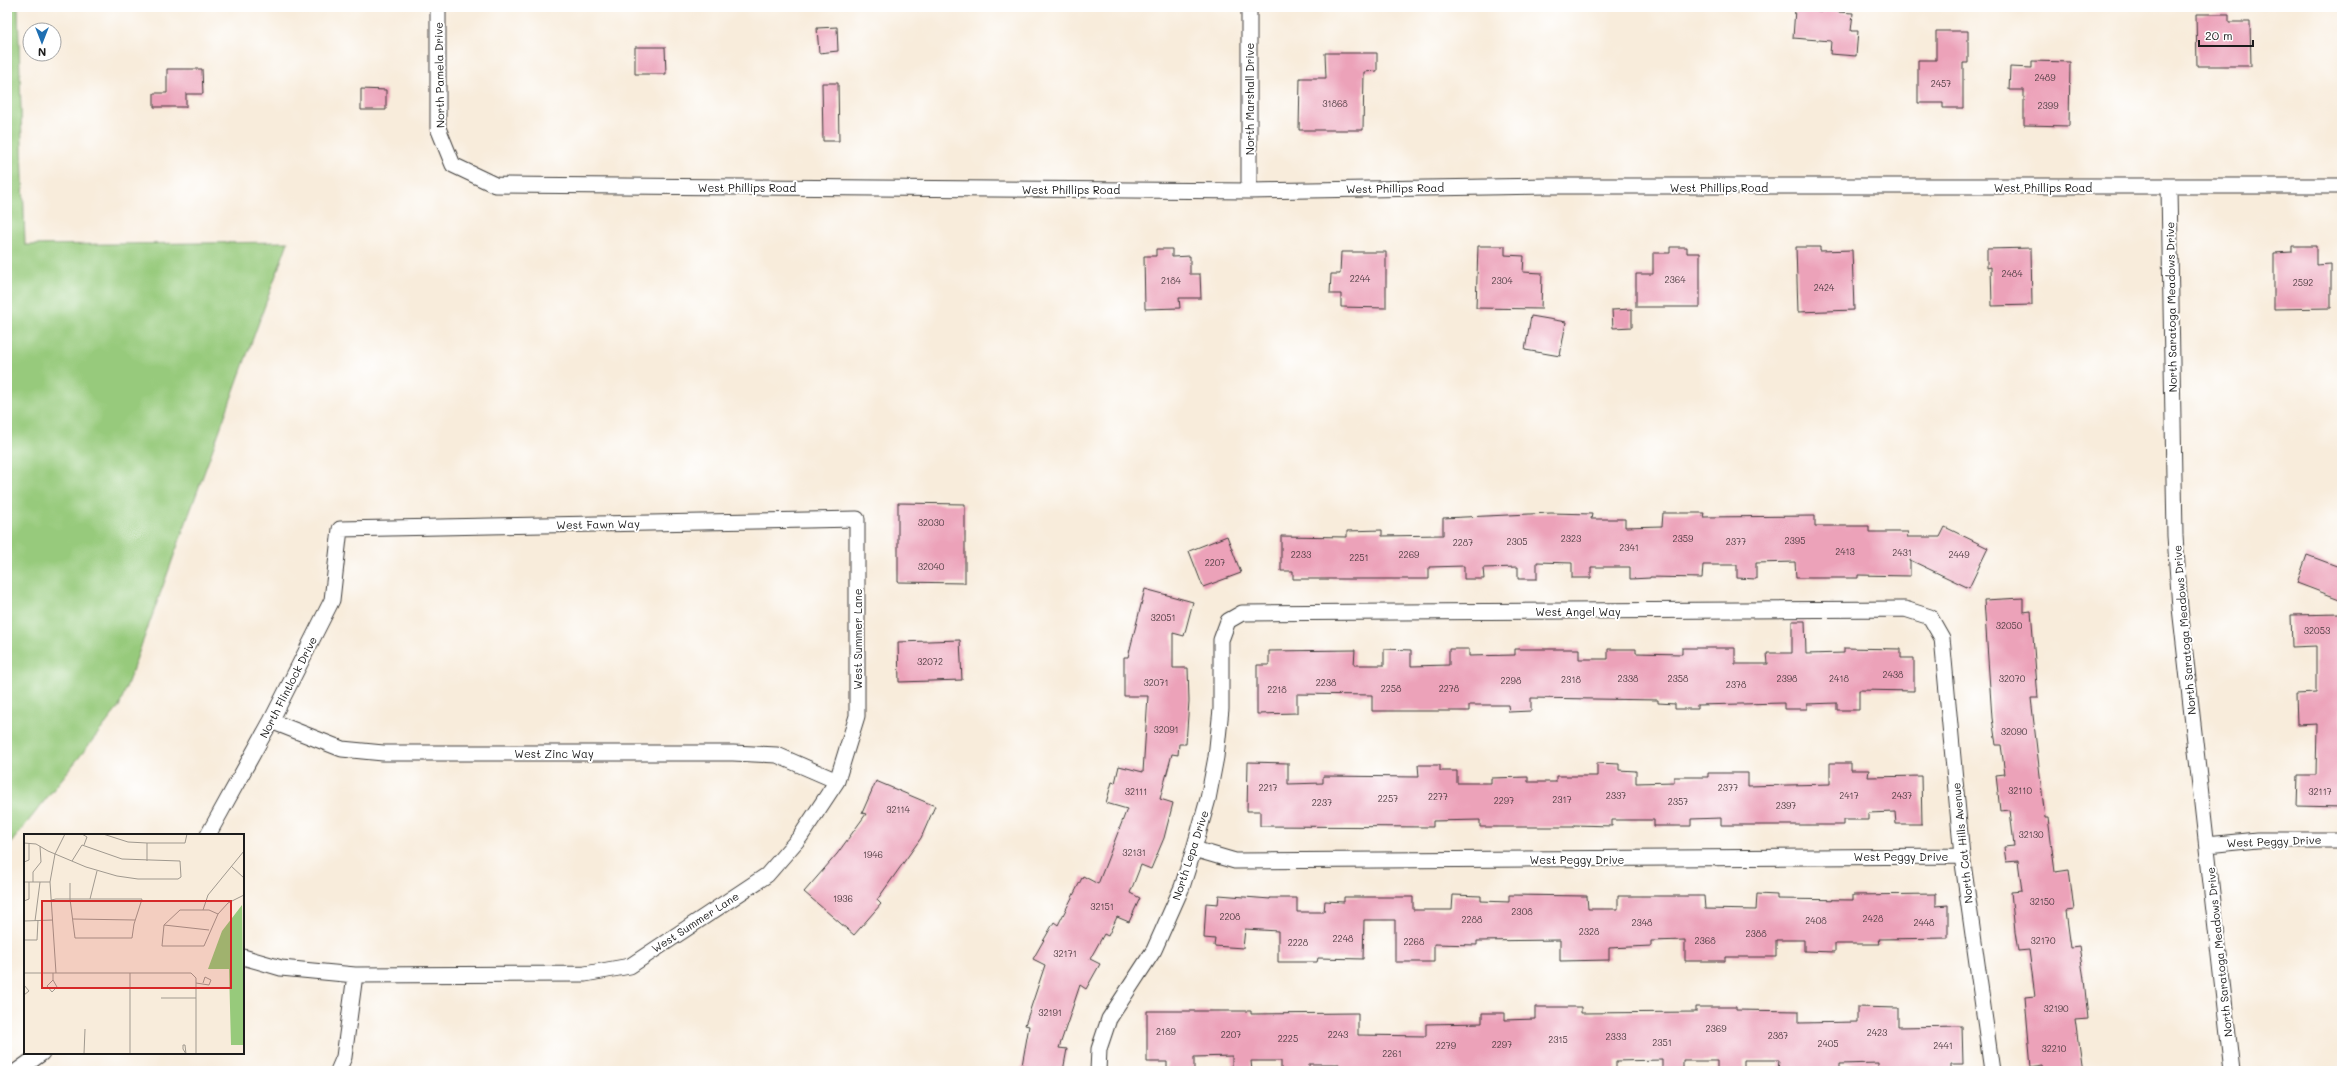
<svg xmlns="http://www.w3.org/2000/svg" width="2349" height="1078" viewBox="0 0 2349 1078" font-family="Mali,sans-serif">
<rect width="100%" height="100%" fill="#fff"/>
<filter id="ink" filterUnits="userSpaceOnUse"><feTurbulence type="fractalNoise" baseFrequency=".025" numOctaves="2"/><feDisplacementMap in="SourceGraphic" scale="8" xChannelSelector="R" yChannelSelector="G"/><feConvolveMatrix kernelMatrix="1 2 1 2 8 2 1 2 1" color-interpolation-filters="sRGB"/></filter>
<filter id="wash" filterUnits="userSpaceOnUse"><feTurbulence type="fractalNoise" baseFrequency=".012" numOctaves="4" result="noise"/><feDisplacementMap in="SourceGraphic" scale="16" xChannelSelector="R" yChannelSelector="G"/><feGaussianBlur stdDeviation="0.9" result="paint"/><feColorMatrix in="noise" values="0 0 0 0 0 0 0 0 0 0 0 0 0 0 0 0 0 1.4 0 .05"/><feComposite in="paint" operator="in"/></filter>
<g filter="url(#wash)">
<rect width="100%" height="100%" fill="#f8ecdb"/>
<!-- green -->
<path fill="#97ca7b" stroke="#5a734c" d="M 7,7 L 18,7 L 25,245 L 288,242 L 119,707 L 7,848 Z"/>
<g id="blocks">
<!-- building -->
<path fill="#eca2b9" d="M 1822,7 L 1838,7 L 1838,12 L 1853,13 L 1851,31 L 1858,31 L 1856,56 L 1830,54 L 1831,41 L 1793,38 L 1795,9 L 1822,11 Z
M 2196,14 L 2229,14 L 2229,22 L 2250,22 L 2251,66 L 2197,66 Z
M 837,27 L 838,51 L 819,53 L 817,28 Z
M 1936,31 L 1968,31 L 1968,63 L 1963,63 L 1963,108 L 1943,108 L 1943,103 L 1918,103 L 1918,60 L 1936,60 Z
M 635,47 L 665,47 L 666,74 L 635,74 Z
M 1325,53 L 1377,53 L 1377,71 L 1364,72 L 1363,130 L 1299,130 L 1300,78 L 1326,78 Z
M 2032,61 L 2070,62 L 2069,126 L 2024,125 L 2024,90 L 2009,90 L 2010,67 L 2032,68 Z
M 167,69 L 202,69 L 203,94 L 186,94 L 186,107 L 154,107 L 154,93 L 167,93 Z
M 822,83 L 838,83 L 839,141 L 823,141 Z
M 361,89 L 386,90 L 386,110 L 361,110 Z
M 1478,246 L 1505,246 L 1505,255 L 1524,256 L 1523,272 L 1542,273 L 1541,309 L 1476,308 Z
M 2292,246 L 2316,246 L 2316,265 L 2331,264 L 2331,308 L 2274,309 L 2274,253 L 2292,252 Z
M 1670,247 L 1687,247 L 1687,253 L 1700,253 L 1700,307 L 1636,307 L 1636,274 L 1653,274 L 1653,253 L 1670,253 Z
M 1796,247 L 1820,247 L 1820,251 L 1852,250 L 1854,310 L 1798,312 Z
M 2031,248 L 2032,305 L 1992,306 L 1991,267 L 1987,268 L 1987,249 Z
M 1156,249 L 1172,249 L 1172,257 L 1190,256 L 1190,274 L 1200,274 L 1201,298 L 1179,298 L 1180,308 L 1145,309 L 1144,256 L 1156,256 Z
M 1341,252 L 1386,252 L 1386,308 L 1341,307 L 1341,294 L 1330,294 L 1331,274 L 1340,274 Z
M 1632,309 L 1632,327 L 1613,328 L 1612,310 Z
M 1531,316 L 1566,322 L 1560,356 L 1525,350 Z
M 898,503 L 965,504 L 965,583 L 898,582 Z
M 1551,513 L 1592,514 L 1591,519 L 1625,519 L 1625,527 L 1662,526 L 1663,513 L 1704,513 L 1703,517 L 1815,516 L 1815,526 L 1869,526 L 1869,532 L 1908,532 L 1907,537 L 1940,537 L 1945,527 L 1988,548 L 1969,588 L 1910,560 L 1910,576 L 1858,575 L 1858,578 L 1796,578 L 1795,562 L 1756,563 L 1756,579 L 1737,578 L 1737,565 L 1703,565 L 1702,578 L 1650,577 L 1650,578 L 1630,579 L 1630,567 L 1591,567 L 1591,578 L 1572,578 L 1572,563 L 1537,562 L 1537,579 L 1518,579 L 1518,567 L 1483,568 L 1484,579 L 1464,579 L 1464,566 L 1429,567 L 1429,579 L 1293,579 L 1293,571 L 1281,571 L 1281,536 L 1347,537 L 1347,531 L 1382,530 L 1382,536 L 1443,535 L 1443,518 Z
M 1227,536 L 1241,573 L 1203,587 L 1189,551 Z
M 2307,555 L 2342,568 L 2342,600 L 2297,583 Z
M 1145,589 L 1193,602 L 1184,636 L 1173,633 L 1173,668 L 1188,668 L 1189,701 L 1186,744 L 1179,744 L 1178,755 L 1172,754 L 1160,799 L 1173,803 L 1164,838 L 1151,869 L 1141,865 L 1130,893 L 1140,898 L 1129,922 L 1117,917 L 1108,936 L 1104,934 L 1090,959 L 1100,964 L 1086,989 L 1080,985 L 1059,1048 L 1067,1049 L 1063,1071 L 1021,1071 L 1029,1026 L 1025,1025 L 1045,965 L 1033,959 L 1054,922 L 1058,925 L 1083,876 L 1098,884 L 1127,809 L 1106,803 L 1112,782 L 1115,783 L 1119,766 L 1143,772 L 1148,696 L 1124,696 L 1124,657 L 1128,657 Z
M 2023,598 L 2023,612 L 2031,611 L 2038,698 L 2031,698 L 2045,818 L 2048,818 L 2055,872 L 2069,870 L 2074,910 L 2066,911 L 2071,948 L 2079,947 L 2084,979 L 2088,1019 L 2075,1020 L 2082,1071 L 2044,1071 L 2043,1065 L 2031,1067 L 2025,997 L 2035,996 L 2029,950 L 2018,951 L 2015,932 L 2011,892 L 2022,891 L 2018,861 L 2006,862 L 2004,847 L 2014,846 L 2010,810 L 2000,811 L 1996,775 L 2005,774 L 2001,745 L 1996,745 L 1992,718 L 1984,600 Z
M 2342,614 L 2342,807 L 2297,806 L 2298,775 L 2316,775 L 2317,724 L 2297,725 L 2296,694 L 2316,693 L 2316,646 L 2292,647 L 2291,615 Z
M 1792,621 L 1805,621 L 1806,654 L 1844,653 L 1844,648 L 1901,649 L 1901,658 L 1914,658 L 1914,691 L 1859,690 L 1859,710 L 1837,710 L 1837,703 L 1807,704 L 1807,709 L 1784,709 L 1784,703 L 1697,705 L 1697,709 L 1675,709 L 1675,704 L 1658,703 L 1658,700 L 1531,698 L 1531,711 L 1509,712 L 1508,705 L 1469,705 L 1469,711 L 1372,711 L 1372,695 L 1297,694 L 1297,713 L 1257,714 L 1257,665 L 1269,665 L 1269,651 L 1355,650 L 1354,665 L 1384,665 L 1384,649 L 1411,650 L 1411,666 L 1449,665 L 1449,649 L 1469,649 L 1469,656 L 1515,655 L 1515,649 L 1579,649 L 1579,659 L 1608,659 L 1608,649 L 1636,649 L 1636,653 L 1682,654 L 1682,648 L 1735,648 L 1735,664 L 1768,664 L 1767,653 L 1792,653 Z
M 960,640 L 962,680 L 899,682 L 898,642 Z
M 1248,762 L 1288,763 L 1288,784 L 1323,783 L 1323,776 L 1419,777 L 1418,765 L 1440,765 L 1440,771 L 1457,771 L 1457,783 L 1491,783 L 1491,778 L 1528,777 L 1528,782 L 1556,782 L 1556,776 L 1597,776 L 1597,763 L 1619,764 L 1619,770 L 1636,771 L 1636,783 L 1674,782 L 1674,777 L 1708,777 L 1708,773 L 1748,773 L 1748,786 L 1830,784 L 1830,763 L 1851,763 L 1851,770 L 1869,770 L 1868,777 L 1921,776 L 1922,824 L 1896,824 L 1895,812 L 1868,813 L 1868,820 L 1843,820 L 1843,825 L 1721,825 L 1721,818 L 1691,819 L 1691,826 L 1654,826 L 1654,820 L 1612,820 L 1612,826 L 1574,825 L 1574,827 L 1480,827 L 1480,820 L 1433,821 L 1433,827 L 1260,826 L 1260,811 L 1247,811 Z
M 876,781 L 935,806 L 921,838 L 877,900 L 881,904 L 854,935 L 804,892 L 837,854 L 866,814 L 862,813 Z
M 1757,894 L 1777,895 L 1777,899 L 1853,900 L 1853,895 L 1936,894 L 1936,906 L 1948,905 L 1948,938 L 1879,939 L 1880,944 L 1835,944 L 1835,952 L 1804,951 L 1804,940 L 1776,940 L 1776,957 L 1725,957 L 1725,961 L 1685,961 L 1685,940 L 1651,941 L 1651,946 L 1609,948 L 1609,960 L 1560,961 L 1560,940 L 1477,941 L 1477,945 L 1434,944 L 1434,962 L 1395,962 L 1395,920 L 1364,920 L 1363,959 L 1318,958 L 1317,962 L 1278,962 L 1278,931 L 1245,929 L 1243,948 L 1214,946 L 1215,939 L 1204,938 L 1206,903 L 1218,904 L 1219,895 L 1270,899 L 1270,898 L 1297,898 L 1297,912 L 1324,912 L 1325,901 L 1344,902 L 1344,897 L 1413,897 L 1413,910 L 1452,910 L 1453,895 L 1481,896 L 1481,901 L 1509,902 L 1509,895 L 1587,896 L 1588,909 L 1618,909 L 1618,896 L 1704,896 L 1705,909 L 1756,910 Z
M 1535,1007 L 1581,1007 L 1581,1013 L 1696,1012 L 1696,1007 L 1736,1007 L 1736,1010 L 1799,1011 L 1799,1023 L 1857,1022 L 1857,1007 L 1898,1008 L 1898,1027 L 1962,1026 L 1963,1064 L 1951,1064 L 1951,1071 L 1878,1071 L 1878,1063 L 1840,1064 L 1840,1071 L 1778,1071 L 1779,1060 L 1744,1060 L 1744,1071 L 1717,1071 L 1717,1061 L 1683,1061 L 1683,1071 L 1662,1071 L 1662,1060 L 1616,1061 L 1616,1071 L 1535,1071 L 1535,1069 L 1498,1071 L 1339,1071 L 1339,1064 L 1309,1064 L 1309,1071 L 1281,1071 L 1281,1061 L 1251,1061 L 1252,1071 L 1232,1071 L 1232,1056 L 1194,1057 L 1194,1071 L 1167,1071 L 1167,1062 L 1147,1062 L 1147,1011 L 1251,1011 L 1251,1014 L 1358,1013 L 1358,1035 L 1426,1036 L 1426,1024 L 1482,1023 L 1482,1013 L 1505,1013 L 1505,1020 L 1535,1019 Z"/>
</g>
</g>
<g filter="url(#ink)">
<use href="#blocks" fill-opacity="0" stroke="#3d3b39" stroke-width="1"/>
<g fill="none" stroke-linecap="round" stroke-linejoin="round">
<!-- minor casing -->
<g stroke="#3d3b39" stroke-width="17">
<path id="minor" d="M 438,7 L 438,128 L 453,165 L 495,185 L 1249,191 L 1547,186 L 2342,186
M 1249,7 L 1249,191
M 2169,188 L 2175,536 L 2180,608 L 2232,1071
M 271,721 L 342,749 L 383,753 L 733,753 L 777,755 L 837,781
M 208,835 L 271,721 L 332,600 L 340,529 L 857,519 L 857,716 L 837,781 L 800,837 L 767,875 L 630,966 L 585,974 L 355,975 L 281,968 L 243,957
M 2207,845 L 2257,840 L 2342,840
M 1194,849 L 1235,861 L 1962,856
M 17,1071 L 42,1053
M 338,1071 L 344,1057 L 355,975
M 1098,1071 L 1099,1049 L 1109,1019 L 1154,950 L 1182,887 L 1194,849 L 1208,799 L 1216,757 L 1221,709 L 1221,640 L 1228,621 L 1242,613 L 1905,609 L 1930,617 L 1942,638 L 1962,856 L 1992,1071"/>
</g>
<!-- minor -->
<use href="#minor" stroke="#fff" stroke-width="15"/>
</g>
</g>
<g text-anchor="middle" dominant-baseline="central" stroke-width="4" stroke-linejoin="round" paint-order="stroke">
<!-- number labels -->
<g font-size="9" fill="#503e43">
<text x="2045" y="77">2489</text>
<text x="1941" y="83">2457</text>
<text x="1335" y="103">31868</text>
<text x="2048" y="105">2399</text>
<text x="2012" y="273">2484</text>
<text x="1360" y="278">2244</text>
<text x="1675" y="279">2364</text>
<text x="1171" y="280">2184</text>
<text x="1502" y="280">2304</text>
<text x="2303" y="282">2592</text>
<text x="1824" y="287">2424</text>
<text x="931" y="522">32030</text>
<text x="1571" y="538">2323</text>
<text x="1683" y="538">2359</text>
<text x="1795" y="540">2395</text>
<text x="1517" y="541">2305</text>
<text x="1736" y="541">2377</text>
<text x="1463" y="542">2287</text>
<text x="1629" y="547">2341</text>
<text x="1845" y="551">2413</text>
<text x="1902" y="552">2431</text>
<text x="1301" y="554">2233</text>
<text x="1409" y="554">2269</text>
<text x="1959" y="554">2449</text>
<text x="1359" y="557">2251</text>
<text x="1215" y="562">2207</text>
<text x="931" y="566">32040</text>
<text x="1163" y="617">32051</text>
<text x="2009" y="625">32050</text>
<text x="2317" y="630">32053</text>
<text x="930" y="661">32072</text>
<text x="1893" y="674">2438</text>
<text x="1628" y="678">2338</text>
<text x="1678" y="678">2358</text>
<text x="1787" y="678">2398</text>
<text x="1839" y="678">2418</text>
<text x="2012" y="678">32070</text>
<text x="1571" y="679">2318</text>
<text x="1511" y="680">2298</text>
<text x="1156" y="682">32071</text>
<text x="1326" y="682">2238</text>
<text x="1736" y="684">2378</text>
<text x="1391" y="688">2258</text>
<text x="1449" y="688">2278</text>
<text x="1277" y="689">2218</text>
<text x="1166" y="729">32091</text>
<text x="2014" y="731">32090</text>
<text x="1268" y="787">2217</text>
<text x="1728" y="787">2377</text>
<text x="2020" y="790">32110</text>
<text x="1136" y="791">32111</text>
<text x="2320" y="791">32117</text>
<text x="1616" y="795">2337</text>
<text x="1849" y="795">2417</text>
<text x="1902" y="795">2437</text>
<text x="1438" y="796">2277</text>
<text x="1388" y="798">2257</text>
<text x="1562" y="799">2317</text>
<text x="1504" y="800">2297</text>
<text x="1678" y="801">2357</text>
<text x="1322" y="802">2237</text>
<text x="1786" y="805">2397</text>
<text x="898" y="809">32114</text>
<text x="2031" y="834">32130</text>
<text x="1134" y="852">32131</text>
<text x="873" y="854">1946</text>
<text x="843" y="898">1936</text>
<text x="2042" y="901">32150</text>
<text x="1102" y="906">32151</text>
<text x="1522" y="911">2308</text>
<text x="1230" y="916">2208</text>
<text x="1873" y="918">2428</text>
<text x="1472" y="919">2288</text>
<text x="1816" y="920">2408</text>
<text x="1642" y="922">2348</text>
<text x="1924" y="922">2448</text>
<text x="1589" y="931">2328</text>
<text x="1756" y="933">2388</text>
<text x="1343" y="938">2248</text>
<text x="1705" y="940">2368</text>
<text x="2043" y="940">32170</text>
<text x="1414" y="941">2268</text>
<text x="1298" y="942">2228</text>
<text x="1065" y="953">32171</text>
<text x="2056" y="1008">32190</text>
<text x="1050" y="1012">32191</text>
<text x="1716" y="1028">2369</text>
<text x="1166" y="1031">2189</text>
<text x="1877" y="1032">2423</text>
<text x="1231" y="1034">2207</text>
<text x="1338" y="1034">2243</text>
<text x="1778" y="1035">2387</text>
<text x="1616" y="1036">2333</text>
<text x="1288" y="1038">2225</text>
<text x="1558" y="1039">2315</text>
<text x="1662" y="1042">2351</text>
<text x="1828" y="1043">2405</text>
<text x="1502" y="1044">2297</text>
<text x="1446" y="1045">2279</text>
<text x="1943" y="1045">2441</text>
<text x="2054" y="1048">32210</text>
<text x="1392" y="1053">2261</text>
</g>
<!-- street labels -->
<g font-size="11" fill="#1c1c1c" stroke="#fff">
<text transform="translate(439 75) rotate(-91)">North Pamela Drive</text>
<text transform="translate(1249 99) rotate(-90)">North Marshall Drive</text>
<text x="747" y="187">West Phillips Road</text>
<text x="1719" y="187">West Phillips Road</text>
<text x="2043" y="187">West Phillips Road</text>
<text transform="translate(1395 188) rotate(-1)">West Phillips Road</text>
<text x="1071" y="189">West Phillips Road</text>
<text transform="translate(2171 307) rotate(-91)">North Saratoga Meadows Drive</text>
<text transform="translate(598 524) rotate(-1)">West Fawn Way</text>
<text x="1578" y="611">West Angel Way</text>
<text transform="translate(2184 630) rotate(-95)">North Saratoga Meadows Drive</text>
<text transform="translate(857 639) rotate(-90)">West Summer Lane</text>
<text transform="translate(288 687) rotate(-63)">North Flintlock Drive</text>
<text x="554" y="753">West Zinc Way</text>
<text transform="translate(2274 841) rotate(-2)">West Peggy Drive</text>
<text transform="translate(1962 843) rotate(-96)">North Cat Hills Avenue</text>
<text transform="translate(1190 855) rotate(-72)">North Lepa Drive</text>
<text x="1901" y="856">West Peggy Drive</text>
<text x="1577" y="859">West Peggy Drive</text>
<text transform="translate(695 922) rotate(-33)">West Summer Lane</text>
<text transform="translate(2219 952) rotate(-96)">North Saratoga Meadows Drive</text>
</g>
</g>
<!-- overview -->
<g transform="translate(24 834)">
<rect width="220" height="220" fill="#f8ecdb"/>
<path d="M 218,71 L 220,211 L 207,211 L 205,135 L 184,135 L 198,97 Z" fill="#97ca7b"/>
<path fill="none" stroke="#a0998f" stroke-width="1" d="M 58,0 L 63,3 L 60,11M 79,0 L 104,8 L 123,9 L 161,9 L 163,0M 0,9 L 12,10 L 24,17 L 62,33 L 93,42 L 114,45 L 154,45 L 157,43 L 156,27 L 98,25 L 58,11 L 48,27M 123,27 L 123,9M 0,28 L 5,26 L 5,9M 207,32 L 220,44M 0,48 L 26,48M 9,48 L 9,38 L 17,28 L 16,12M 66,65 L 73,37M 27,66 L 32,65 L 118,65 L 110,90 L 108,104 L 51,104 L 46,65 L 46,49M 0,67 L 5,65 L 5,48M 179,76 L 184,61 L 220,17M 194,80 L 185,76 L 156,76 L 140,91 L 138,112 L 180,112 L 194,80 L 204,69 L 220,61M 49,85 L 111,86M 0,87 L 29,86M 11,87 L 16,48M 140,91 L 185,96M 0,106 L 13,106 L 14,86M 0,139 L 167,139 L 172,144 L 172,220M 32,139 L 26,48 L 31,20 L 41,0M 106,139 L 106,220M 29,146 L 33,153 L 28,158 L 23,152 L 29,146 L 29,139M 172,149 L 185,151 L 187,146 L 181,143 L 179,149M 0,151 L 5,157 L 0,161M 137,164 L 172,164M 159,211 L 161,211 L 162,220 L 159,215 ZM 60,220 L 61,195"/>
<path fill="#d62828" fill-opacity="0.15" stroke="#d62828" stroke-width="2" d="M 18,67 L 207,67 L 207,154 L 18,154 Z"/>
<rect width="220" height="220" fill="none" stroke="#1c1c1c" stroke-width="2"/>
</g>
<!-- margin -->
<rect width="2349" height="1078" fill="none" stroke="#fff" stroke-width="24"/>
<!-- north arrow -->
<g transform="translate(42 42) rotate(180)"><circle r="19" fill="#ffffff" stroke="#a4a4a4"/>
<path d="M0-3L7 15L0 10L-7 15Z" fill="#1f6fb2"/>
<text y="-6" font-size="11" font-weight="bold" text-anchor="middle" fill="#1c1c1c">N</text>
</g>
<!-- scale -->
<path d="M2199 40v6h54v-6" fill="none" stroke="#1c1c1c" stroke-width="2"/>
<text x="2205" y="40" font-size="12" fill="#1c1c1c" stroke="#ffffff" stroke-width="3" paint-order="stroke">20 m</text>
</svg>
